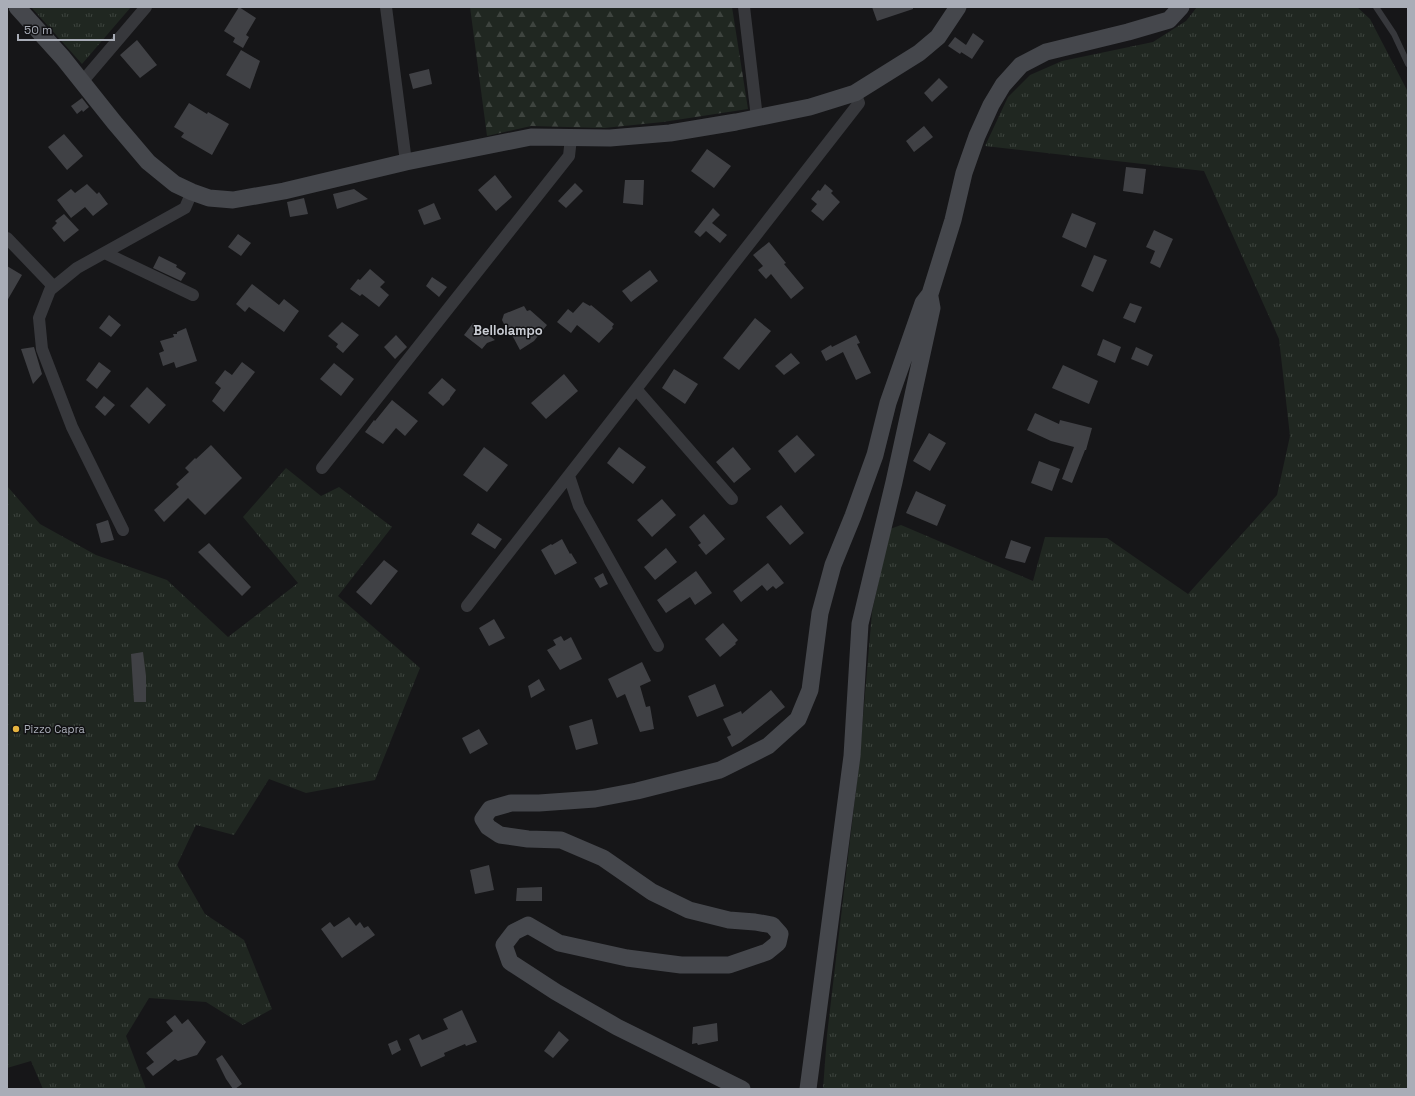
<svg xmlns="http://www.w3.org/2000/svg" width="1415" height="1096" viewBox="0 0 1415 1096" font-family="'Space Grotesk',sans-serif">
<defs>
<pattern id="grass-tufts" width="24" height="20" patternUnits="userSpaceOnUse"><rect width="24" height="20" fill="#202721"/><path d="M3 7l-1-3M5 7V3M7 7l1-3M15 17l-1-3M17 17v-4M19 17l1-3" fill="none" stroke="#3e443f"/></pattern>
<pattern id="forest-firs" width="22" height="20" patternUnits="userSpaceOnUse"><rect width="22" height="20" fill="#202721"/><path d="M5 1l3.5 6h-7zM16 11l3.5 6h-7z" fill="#3e443f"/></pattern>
</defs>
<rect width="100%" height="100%" fill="#161618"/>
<!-- grass -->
<path fill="url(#grass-tufts)" d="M 31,7 L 131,7 L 82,64 Z
M 1197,7 L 1357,7 L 1370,19 L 1408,92 L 1408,1089 L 823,1089 L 827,1035 L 859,764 L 872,612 L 890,529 L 901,525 L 1033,581 L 1045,537 L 1107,538 L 1188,594 L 1277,495 L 1290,436 L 1279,339 L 1204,171 L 985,146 L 1008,97 L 1030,75 L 1062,61 L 1153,42 L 1186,21 Z
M 286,468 L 321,496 L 339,487 L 392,527 L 338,596 L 420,668 L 375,780 L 306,793 L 269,779 L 234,835 L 196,825 L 177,865 L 205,914 L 244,940 L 272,1009 L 243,1025 L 206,1002 L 149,998 L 126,1036 L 146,1089 L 43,1089 L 31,1061 L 7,1068 L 7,486 L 40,524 L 96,555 L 167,580 L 228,637 L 298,583 L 243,517 Z"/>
<!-- forest -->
<path fill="url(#forest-firs)" d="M 470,7 L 732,7 L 748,109 L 663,122 L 604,128 L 531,126 L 487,136 Z"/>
<!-- building -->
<path fill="#404145" d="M 239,7 L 256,18 L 246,35 L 249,37 L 243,48 L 233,42 L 235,38 L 224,31 Z
M 872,7 L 913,7 L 913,9 L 877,21 Z
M 973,33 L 984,41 L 972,59 L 961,52 L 963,50 L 960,54 L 948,46 L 955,37 L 966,45 Z
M 137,40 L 157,65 L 140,78 L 120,55 Z
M 241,50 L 260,61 L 250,89 L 226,75 Z
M 429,69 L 432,84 L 413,89 L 409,74 Z
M 939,78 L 948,87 L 932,102 L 924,93 Z
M 82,98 L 89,107 L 83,112 L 82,110 L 77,114 L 71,106 Z
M 189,103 L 207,114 L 208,112 L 229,124 L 212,155 L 181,137 L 184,133 L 174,127 Z
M 924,126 L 933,137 L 914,152 L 906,141 Z
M 64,134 L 83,156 L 67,170 L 48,147 Z
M 707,149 L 731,166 L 714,188 L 691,171 Z
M 1126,167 L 1146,169 L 1143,194 L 1123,191 Z
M 495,175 L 512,197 L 496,211 L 478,190 Z
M 625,180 L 644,180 L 643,205 L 623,203 Z
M 575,183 L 583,191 L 566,208 L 558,201 Z
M 87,184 L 97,194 L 99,192 L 108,204 L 93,216 L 85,207 L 71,218 L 57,200 L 71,189 L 75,193 Z
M 825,184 L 833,191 L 831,193 L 840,202 L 823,221 L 811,211 L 817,204 L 811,199 L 818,190 L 820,191 Z
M 354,189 L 368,199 L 337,209 L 333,194 Z
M 304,198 L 308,214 L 290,217 L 287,202 Z
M 434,203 L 441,219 L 424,225 L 418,210 Z
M 713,208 L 720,215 L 712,223 L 727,235 L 720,243 L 706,231 L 700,237 L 694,232 Z
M 1072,213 L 1096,223 L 1086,248 L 1062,237 Z
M 64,214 L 79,230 L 64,242 L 52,228 L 57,223 L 55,221 Z
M 1154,230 L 1173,239 L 1160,268 L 1150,263 L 1155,251 L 1146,247 Z
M 238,234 L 251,243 L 241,256 L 228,247 Z
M 769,242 L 786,263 L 784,264 L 804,288 L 791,299 L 771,274 L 766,279 L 758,270 L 763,266 L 753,255 Z
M 1094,255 L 1107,260 L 1093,292 L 1081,286 Z
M 159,256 L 177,265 L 176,267 L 186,273 L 181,281 L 153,268 Z
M 7,266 L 22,275 L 7,301 Z
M 370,269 L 385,282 L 380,287 L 389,295 L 379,307 L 362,294 L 360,296 L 350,289 L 358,279 L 360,280 Z
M 650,270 L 658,281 L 631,302 L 622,291 Z
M 432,277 L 447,287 L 439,297 L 426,286 Z
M 252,284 L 279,305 L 284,299 L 299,311 L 284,332 L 249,307 L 245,312 L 236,304 Z
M 583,302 L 590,306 L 591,305 L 614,324 L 612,327 L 613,328 L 599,343 L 577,325 L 571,333 L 557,322 L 568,309 L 573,313 Z
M 1130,303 L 1142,307 L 1135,323 L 1123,318 Z
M 524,306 L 527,311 L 530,310 L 547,325 L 534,341 L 520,350 L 512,335 L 510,336 L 502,320 L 504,314 Z
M 109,315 L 121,325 L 111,337 L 99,328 Z
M 755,318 L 771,331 L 739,370 L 723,358 Z
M 342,322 L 359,335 L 343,353 L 336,347 L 338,344 L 328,336 Z
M 473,323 L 495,340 L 487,343 L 482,349 L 464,335 Z
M 186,328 L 197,361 L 176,368 L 174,362 L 163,366 L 159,353 L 164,351 L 160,341 L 174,337 L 173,334 L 177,334 L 177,332 Z
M 396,335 L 407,347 L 395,359 L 384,347 Z
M 856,335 L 860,343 L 857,344 L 871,373 L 856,380 L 843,352 L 826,361 L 821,351 L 831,345 L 832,347 Z
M 1103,339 L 1121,347 L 1115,363 L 1097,355 Z
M 34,347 L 42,374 L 33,384 L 21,349 Z
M 1136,347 L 1153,355 L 1148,366 L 1131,359 Z
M 791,353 L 800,363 L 784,375 L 775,366 Z
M 99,362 L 111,371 L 97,389 L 86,380 Z
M 242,362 L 255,372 L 224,412 L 212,401 L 221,388 L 215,383 L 225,370 L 232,375 Z
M 334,363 L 354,379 L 341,396 L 320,379 Z
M 1063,365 L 1098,381 L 1089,404 L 1052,388 Z
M 674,369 L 698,384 L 685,404 L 662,388 Z
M 564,374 L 578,391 L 546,419 L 531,403 Z
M 442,378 L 456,390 L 450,398 L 450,399 L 443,406 L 428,393 Z
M 147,387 L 166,405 L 149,424 L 130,406 Z
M 104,396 L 115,405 L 105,416 L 95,407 Z
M 392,400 L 418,421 L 405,436 L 396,428 L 383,444 L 365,432 L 374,420 L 375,421 Z
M 1035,413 L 1059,424 L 1060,420 L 1092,428 L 1086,450 L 1085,450 L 1072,483 L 1062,479 L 1074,447 L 1051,441 L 1027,430 Z
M 929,433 L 946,443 L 930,471 L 913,461 Z
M 797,435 L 815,455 L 795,473 L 778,451 Z
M 211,445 L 242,478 L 205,515 L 188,498 L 164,522 L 154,510 L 179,487 L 176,484 L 189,472 L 185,468 L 195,458 L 196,459 Z
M 484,447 L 508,465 L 487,492 L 463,475 Z
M 619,447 L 646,467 L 633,484 L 607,463 Z
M 733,447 L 751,469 L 734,483 L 716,462 Z
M 1039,461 L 1060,469 L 1052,491 L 1031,483 Z
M 916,491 L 946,505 L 937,526 L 906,513 Z
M 662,499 L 676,515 L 652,537 L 637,520 Z
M 781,505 L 804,533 L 790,545 L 766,517 Z
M 704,514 L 725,539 L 706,555 L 698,545 L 701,543 L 689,527 Z
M 108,520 L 114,540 L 101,543 L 96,524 Z
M 478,523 L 502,539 L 495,549 L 471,534 Z
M 562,539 L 570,554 L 571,553 L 577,563 L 555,575 L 541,550 L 551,544 L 552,545 Z
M 1011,540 L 1031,547 L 1025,563 L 1005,558 Z
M 209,543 L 251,587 L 242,596 L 198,552 Z
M 666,548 L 677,562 L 655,580 L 644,567 Z
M 384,560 L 398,571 L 371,605 L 356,592 Z
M 768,563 L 784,583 L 776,589 L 773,586 L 767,591 L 762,585 L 741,602 L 733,591 Z
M 696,571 L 712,593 L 695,605 L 690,597 L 666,613 L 657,600 Z
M 603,573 L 608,584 L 600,588 L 594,578 Z
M 494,619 L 505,638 L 489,646 L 479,628 Z
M 723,623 L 738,640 L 735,643 L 736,644 L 720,657 L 705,639 Z
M 561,636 L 564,641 L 571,637 L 582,659 L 560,670 L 547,650 L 556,645 L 553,640 Z
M 143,652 L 146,676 L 146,702 L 134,702 L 131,654 Z
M 642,662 L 651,681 L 640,686 L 646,707 L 650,706 L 654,729 L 640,732 L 625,694 L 617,698 L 608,679 Z
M 539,679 L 545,690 L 531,698 L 528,686 Z
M 715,684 L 724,706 L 697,717 L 688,696 Z
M 771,690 L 785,707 L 741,742 L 732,747 L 727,737 L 731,735 L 723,719 L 741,711 L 742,714 Z
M 592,719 L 598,744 L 576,750 L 569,726 Z
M 479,729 L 488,744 L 470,754 L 462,738 Z
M 489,865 L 494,890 L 475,894 L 470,870 Z
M 542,887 L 542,901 L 516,901 L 517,888 Z
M 349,917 L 356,926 L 360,922 L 364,928 L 368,926 L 375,935 L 342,958 L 321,929 L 330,922 L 334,927 Z
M 462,1010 L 477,1042 L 466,1046 L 465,1044 L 444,1053 L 445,1056 L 421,1067 L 409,1039 L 419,1034 L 422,1040 L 448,1029 L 443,1019 Z
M 175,1015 L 182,1024 L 188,1019 L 206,1042 L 197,1055 L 178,1061 L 175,1059 L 153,1076 L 146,1068 L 154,1062 L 146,1053 L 173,1031 L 166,1022 Z
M 717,1023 L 718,1041 L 698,1045 L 697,1043 L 692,1044 L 693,1027 Z
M 559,1031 L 569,1040 L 553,1058 L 544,1051 Z
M 397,1040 L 401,1050 L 392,1055 L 388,1044 Z
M 222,1055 L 242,1084 L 235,1089 L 233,1089 L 226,1079 L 216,1059 Z"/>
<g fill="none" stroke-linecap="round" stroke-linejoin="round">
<!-- lane -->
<path stroke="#37383c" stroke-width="6" d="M 1376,7 L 1394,34 L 1408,64"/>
<!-- street -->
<path stroke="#37383c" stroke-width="12" d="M 386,7 L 406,162
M 744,7 L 757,118
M 82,82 L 146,7
M 7,238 L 54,287
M 105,253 L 193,295
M 636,389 L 732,499
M 322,468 L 569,156 L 571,138
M 569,476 L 579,506 L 658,646
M 123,530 L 72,427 L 42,349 L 39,318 L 50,290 L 77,268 L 185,208 L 192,192
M 467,606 L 859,103 L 855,93"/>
<!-- secondary -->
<path stroke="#45474c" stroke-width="17" d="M 17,7 L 63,58 L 114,122 L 148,162 L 175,184 L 192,192 L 209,198 L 233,200 L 284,191 L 406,162 L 531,137 L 610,138 L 670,133 L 736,122 L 810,107 L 855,93 L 919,53 L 938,37 L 958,7
M 742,1089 L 617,1027 L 556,992 L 510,962 L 504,945 L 514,932 L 528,925 L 559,943 L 627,958 L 681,965 L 729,965 L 767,952 L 778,943 L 780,934 L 772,925 L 755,922 L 729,920 L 689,910 L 652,892 L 603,858 L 561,840 L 528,839 L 500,835 L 488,827 L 483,819 L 490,809 L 511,803 L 539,803 L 595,799 L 637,791 L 720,770 L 768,746 L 798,719 L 810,690 L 820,613 L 833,565 L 853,516 L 875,455 L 888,403 L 923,303 L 930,294 L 953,220 L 964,173 L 977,136 L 991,105 L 1003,85 L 1021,65 L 1046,52 L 1128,32 L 1169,20 L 1181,7
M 808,1089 L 852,756 L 860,624 L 894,482 L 932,308 L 930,297"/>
</g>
<!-- markers -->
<circle fill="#e6b340" stroke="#111113" stroke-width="1.5" cx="16" cy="729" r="4"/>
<g text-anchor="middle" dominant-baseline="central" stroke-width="3" stroke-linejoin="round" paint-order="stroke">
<!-- poi labels -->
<g font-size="11" fill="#a9adb7" stroke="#111113" text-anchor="start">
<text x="24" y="729">Pizzo Capra</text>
</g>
<!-- quarter labels -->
<g font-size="13" font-weight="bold" fill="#c9ccd3" stroke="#111113">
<text x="508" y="330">Bellolampo</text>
</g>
</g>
<!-- border -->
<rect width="1415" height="1096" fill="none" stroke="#a9adb7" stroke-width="16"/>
<!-- scale -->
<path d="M18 34v6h96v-6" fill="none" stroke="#a9adb7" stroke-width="2"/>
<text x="24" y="34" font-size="12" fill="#a9adb7" stroke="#111113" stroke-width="3" paint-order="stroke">50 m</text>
</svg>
